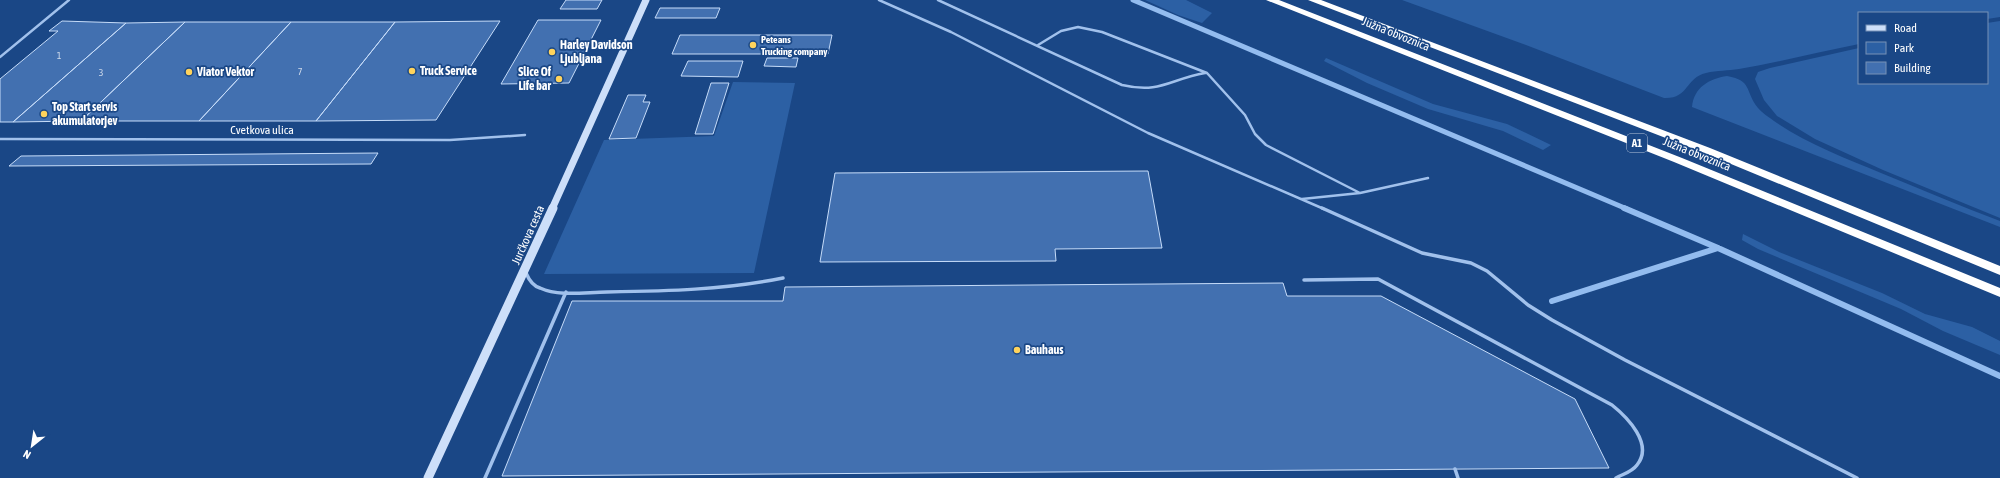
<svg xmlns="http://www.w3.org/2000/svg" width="2000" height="478" viewBox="0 0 2000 478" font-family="'Asap Condensed',sans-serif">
<rect width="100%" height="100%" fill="#1a4786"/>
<!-- green -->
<path fill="#2c60a4" d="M 1145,0 L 1186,0 L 1212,13 L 1202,23 L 1178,15 Z
M 1402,0 L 2000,0 L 2000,17 L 1987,19 L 1987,13 L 1859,13 L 1859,44 C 1819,52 1779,62 1739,69 C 1728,71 1717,70 1706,73 C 1685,78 1689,99 1664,98 L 1526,45 Z
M 2000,21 L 2000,218 L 1883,170 L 1815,139 L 1777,116 L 1764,100 L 1755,79 L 1758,72 L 1770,68 L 1859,48 L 1859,83 L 1987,83 L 1987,23 Z
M 1326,58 L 1433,104 L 1507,124 L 1551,145 L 1543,150 L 1503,131 L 1428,109 L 1367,83 L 1324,61 Z
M 1727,76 C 1753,81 1744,90 1758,108 C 1762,113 1769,117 1774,121 C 1805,143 1847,159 1881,173 C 1921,189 1960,206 2000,221 L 2000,227 L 1692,107 C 1694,87 1709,79 1727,76 Z
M 733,82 L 795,83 L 754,273 L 544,274 L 604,140 L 714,136 Z
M 1743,234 L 1779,252 L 1882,293 L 1925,314 L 1972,327 L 2000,341 L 2000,355 L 1943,331 L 1901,309 L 1758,249 L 1742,240 Z"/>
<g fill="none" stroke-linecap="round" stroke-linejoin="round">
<!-- stream-far1 -->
<path stroke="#93bcef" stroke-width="5" d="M 1133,0 L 1627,209"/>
<!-- stream -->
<path stroke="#93bcef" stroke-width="6" d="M 1624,208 L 1718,248 L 2000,376
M 1552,301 L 1718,248"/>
</g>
<!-- building -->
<path fill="#4270b0" stroke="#c6dcf9" d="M 566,0 L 602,0 L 597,9 L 560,9 Z
M 660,8 L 720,8 L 716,18 L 655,18 Z
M 538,20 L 601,20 L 569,83 L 501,84 Z
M 62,21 L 126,23 L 13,122 L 0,122 L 0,79 L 58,31 L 49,31 Z
M 500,21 L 436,120 L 316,121 L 395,22 Z
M 185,22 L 81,121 L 13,122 L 126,23 Z
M 185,22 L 291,22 L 199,121 L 81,121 Z
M 291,22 L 395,22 L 316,121 L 199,121 Z
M 680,35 L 832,35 L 828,54 L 672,54 Z
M 767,58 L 798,58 L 796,67 L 764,66 Z
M 688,61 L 743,61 L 738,77 L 681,76 Z
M 711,83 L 729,83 L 713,134 L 695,134 Z
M 628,95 L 646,95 L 643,102 L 650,102 L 636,138 L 609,139 Z
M 378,153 L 371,164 L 9,166 L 21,156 Z
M 1148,171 L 1162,248 L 1055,249 L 1056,261 L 820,262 L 835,173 Z
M 1283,283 L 1287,296 L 1381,296 L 1575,399 L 1609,468 L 502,476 L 572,301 L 783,301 L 785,287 Z"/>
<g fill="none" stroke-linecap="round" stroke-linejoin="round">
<!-- lane-far1 -->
<path stroke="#a1c1ec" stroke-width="2.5" d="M 879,0 L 951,32 L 1148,133 L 1324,209
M 938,0 L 1122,85 C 1161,94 1170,79 1205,73
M 1038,45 L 1061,31 L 1078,27 L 1102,32 L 1207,73 L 1245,115 L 1255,134 L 1266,145 L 1360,193
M 0,57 L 69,0
M 0,139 L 450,140 L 525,135
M 1302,199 L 1360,193 L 1428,178"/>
<!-- lane -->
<path stroke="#a1c1ec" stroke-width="3.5" d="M 1322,208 L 1422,253 L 1471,263 L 1487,271 L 1528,305 L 1552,320 L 1625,360 L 1857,478
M 526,273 C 529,280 533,286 540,288 C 560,297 586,292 607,292 C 666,291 724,290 783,278
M 1304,280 L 1378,279 L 1612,405 C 1627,417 1654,444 1637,465 C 1632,472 1623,474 1616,478
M 1455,469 L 1458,478
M 485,478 L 566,292"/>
<!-- secondary-far1 -->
<path stroke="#cddff9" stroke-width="7" d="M 552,209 L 646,0"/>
<!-- secondary -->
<path stroke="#cddff9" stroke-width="9" d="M 428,478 L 553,208"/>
<!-- highway -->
<path fill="#fff" fill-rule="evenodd" d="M 1266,0 L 1279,0 L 1682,158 L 2000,288 L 2000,297 L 1674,162 Z
M 1308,0 L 1321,0 L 1710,148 L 2000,266 L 2000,275 L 1702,152 Z"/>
</g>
<!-- markers -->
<g fill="#ffd35c" stroke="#1a4786" stroke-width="1.5">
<circle cx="753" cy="45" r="4"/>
<circle cx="552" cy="52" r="4"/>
<circle cx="412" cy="71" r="4"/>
<circle cx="189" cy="72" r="4"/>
<circle cx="559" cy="79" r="4"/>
<circle cx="44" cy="114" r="4"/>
<circle cx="1017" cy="350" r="4"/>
</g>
<g text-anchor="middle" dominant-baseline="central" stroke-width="3.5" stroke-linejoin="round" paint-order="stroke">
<!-- far-poi labels -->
<g font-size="10" font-weight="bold" fill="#fff" stroke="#1a4786" text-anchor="start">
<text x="761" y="39">Peteans<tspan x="761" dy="12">Trucking company</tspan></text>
</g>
<!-- number labels -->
<g font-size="10" fill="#d0dbeb">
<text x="59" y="55">1</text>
<text x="300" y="71">7</text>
<text x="101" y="72">3</text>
</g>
<!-- shield labels -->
<rect fill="#1a4786" stroke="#bac8db" stroke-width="1" x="1627" y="134" width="20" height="18" rx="3"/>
<g font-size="11" font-weight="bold" fill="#fff">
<text x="1637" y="143">A1</text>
</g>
<!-- street labels -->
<g font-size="12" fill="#fff" stroke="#1a4786">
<text transform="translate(1396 34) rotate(22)">Južna obvoznica</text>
<text x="262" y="130">Cvetkova ulica</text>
<text transform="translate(1697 154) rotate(22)">Južna obvoznica</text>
<text transform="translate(528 235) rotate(-66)">Jurčkova cesta</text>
</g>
<!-- poi labels -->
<g font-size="12" font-weight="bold" fill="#fff" stroke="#1a4786" text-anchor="start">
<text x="560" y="45">Harley Davidson<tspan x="560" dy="14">Ljubljana</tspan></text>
<text x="420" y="71">Truck Service</text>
<text x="197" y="72">Viator Vektor</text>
<text x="551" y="72" text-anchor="end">Slice Of<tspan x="551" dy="14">Life bar</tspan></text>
<text x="52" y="107">Top Start servis<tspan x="52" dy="14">akumulatorjev</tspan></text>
<text x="1025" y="350">Bauhaus</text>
</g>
</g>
<!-- legend -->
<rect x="1858" y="12" width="130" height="72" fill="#1a4786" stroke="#7691b6"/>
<rect x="1866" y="25" width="20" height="6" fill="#cddff9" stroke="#7691b6"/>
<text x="1894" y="32" font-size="12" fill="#ffffff">Road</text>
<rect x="1866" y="42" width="20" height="12" fill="#2c60a4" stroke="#7691b6"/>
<text x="1894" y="52" font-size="12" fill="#ffffff">Park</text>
<rect x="1866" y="62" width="20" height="12" fill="#4270b0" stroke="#7691b6"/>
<text x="1894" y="72" font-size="12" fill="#ffffff">Building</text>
<!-- north arrow -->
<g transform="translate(32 446) rotate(210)" stroke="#1a4786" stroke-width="3" paint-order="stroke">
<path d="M0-3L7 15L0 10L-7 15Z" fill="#ffffff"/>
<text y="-6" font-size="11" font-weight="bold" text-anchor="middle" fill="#ffffff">N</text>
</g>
</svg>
